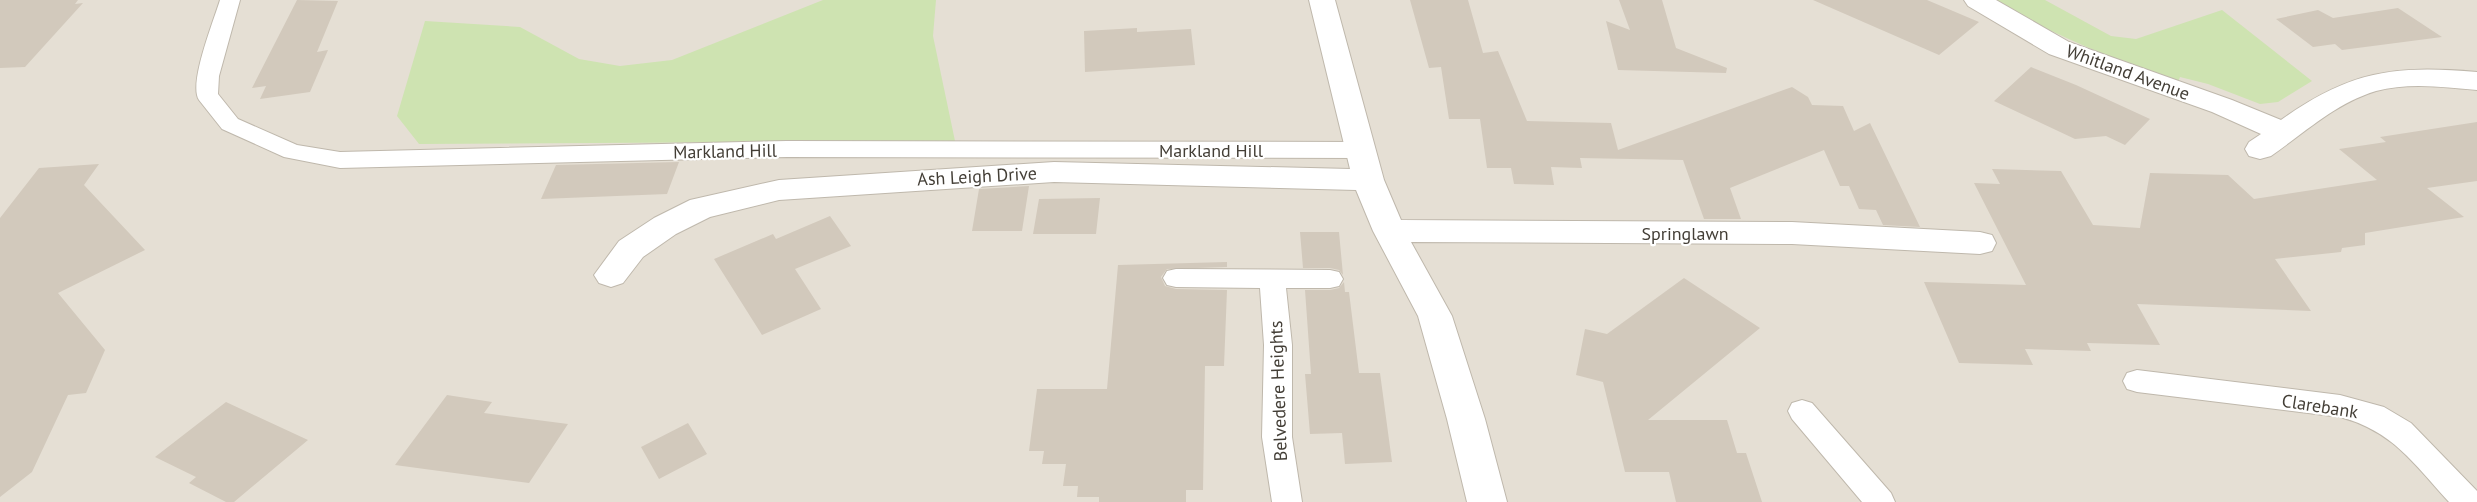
<svg xmlns="http://www.w3.org/2000/svg" width="2477" height="502" viewBox="0 0 2477 502" font-family="'PT Sans',sans-serif">
<rect width="100%" height="100%" fill="#f1eee6"/>
<!-- residential -->
<path fill="#e5dfd4" d="M 0,0 L 2477,0 L 2477,502 L 0,502 Z"/>
<!-- green -->
<path fill="#cee3b1" d="M 823,0 L 936,0 L 933,36 L 955,141 L 419,144 L 397,116 L 425,21 L 520,27 L 579,59 L 620,66 L 672,60 Z
M 1991,0 L 2045,0 L 2111,36 L 2136,39 L 2222,10 L 2312,81 L 2278,102 L 2260,104 L 2208,84 L 2180,77 L 2178,82 C 2113,59 2051,34 1991,0 Z"/>
<!-- building -->
<path fill="#d2c9bc" d="M 0,0 L 78,0 L 75,4 L 83,3 L 25,67 L 0,68 Z
M 297,0 L 338,1 L 317,52 L 328,50 L 310,92 L 260,99 L 266,86 L 252,88 Z
M 1410,0 L 1468,0 L 1483,53 L 1498,51 L 1527,121 L 1611,123 L 1618,150 L 1792,87 L 1808,97 L 1812,105 L 1843,106 L 1854,131 L 1870,123 L 1920,227 L 1883,225 L 1876,210 L 1859,209 L 1849,186 L 1840,186 L 1824,150 L 1730,188 L 1741,219 L 1704,219 L 1683,160 L 1580,158 L 1582,168 L 1551,167 L 1554,185 L 1514,184 L 1511,168 L 1487,168 L 1480,119 L 1449,119 L 1441,67 L 1429,68 Z
M 1619,0 L 1662,0 L 1676,48 L 1727,68 L 1726,73 L 1618,70 L 1606,21 L 1630,30 Z
M 1813,0 L 1927,0 L 1979,22 L 1939,55 Z
M 2398,8 L 2442,37 L 2342,50 L 2335,44 L 2313,47 L 2276,19 L 2318,10 L 2333,18 Z
M 1137,28 L 1137,32 L 1191,29 L 1195,65 L 1085,72 L 1084,31 Z
M 2031,67 L 2076,85 L 2150,119 L 2125,145 L 2106,136 L 2075,139 L 1994,101 Z
M 2477,122 L 2477,181 L 2427,188 L 2464,217 L 2365,233 L 2365,245 L 2342,248 L 2341,252 L 2275,259 L 2311,311 L 2137,304 L 2160,345 L 2087,343 L 2091,351 L 2025,349 L 2033,365 L 1959,363 L 1924,282 L 2026,285 L 1974,183 L 2000,184 L 1992,169 L 2061,171 L 2093,225 L 2140,228 L 2150,173 L 2228,175 L 2254,199 L 2377,180 L 2339,149 L 2386,142 L 2380,137 Z
M 679,162 L 667,194 L 541,199 L 556,165 Z
M 99,164 L 84,185 L 145,250 L 58,293 L 105,350 L 86,393 L 68,395 L 32,472 L 0,497 L 0,218 L 39,168 Z
M 1029,186 L 1022,231 L 972,231 L 979,189 Z
M 1100,198 L 1096,234 L 1033,234 L 1039,199 Z
M 830,216 L 851,246 L 795,269 L 821,309 L 762,335 L 714,259 L 773,234 L 776,239 Z
M 1300,232 L 1339,232 L 1343,275 L 1339,270 L 1330,268 L 1303,268 Z
M 1227,262 L 1227,267 L 1167,269 L 1161,277 L 1165,286 L 1176,289 L 1227,290 L 1224,366 L 1205,366 L 1203,490 L 1186,490 L 1186,502 L 1099,502 L 1099,497 L 1077,497 L 1078,486 L 1063,486 L 1066,464 L 1042,464 L 1044,451 L 1029,451 L 1037,389 L 1107,389 L 1118,265 Z
M 1684,278 L 1760,328 L 1648,420 L 1727,420 L 1737,453 L 1746,453 L 1762,502 L 1676,502 L 1669,472 L 1625,472 L 1603,382 L 1576,375 L 1585,329 L 1607,334 Z
M 1344,282 L 1345,292 L 1349,292 L 1359,373 L 1380,373 L 1392,462 L 1345,464 L 1342,433 L 1310,434 L 1305,374 L 1311,374 L 1305,290 L 1330,290 L 1339,288 Z
M 447,395 L 492,402 L 484,413 L 568,424 L 529,483 L 395,465 Z
M 226,402 L 308,440 L 234,502 L 226,502 L 189,483 L 196,477 L 155,457 Z
M 688,423 L 707,454 L 659,479 L 641,447 Z"/>
<g fill="none" stroke-linecap="round" stroke-linejoin="round">
<!-- lane casing -->
<g stroke="#bfb8ac" stroke-width="2">
<path id="lane" d="M 220,0 L 240,0 L 219,76 L 218,94 L 238,119 L 297,145 L 340,152 L 787,141 L 1361,142 L 1369,145 L 1373,150 L 1369,155 L 1361,158 L 787,157 L 340,168 L 284,157 L 222,129 L 199,100 C 188,84 214,20 220,0 Z
M 1176,269 L 1330,270 L 1339,272 L 1343,279 L 1339,286 L 1330,288 L 1286,288 L 1292,345 L 1292,437 L 1302,502 L 1272,502 L 1262,437 L 1264,345 L 1260,288 L 1176,287 L 1167,285 L 1163,278 L 1167,271 Z
M 2137,370 L 2340,395 L 2384,407 L 2411,423 L 2477,491 L 2477,502 L 2449,502 C 2413,463 2393,431 2340,417 L 2137,392 L 2127,389 L 2123,381 L 2127,373 Z
M 1802,400 L 1812,403 L 1891,493 L 1895,502 L 1862,502 L 1792,419 L 1788,411 L 1792,403 Z"/>
</g>
<!-- street casing -->
<g stroke="#bfb8ac" stroke-width="2">
<path id="street" d="M 1309,0 L 1335,0 L 1384,180 L 1401,220 L 1792,222 L 1980,232 L 1992,235 L 1996,243 L 1992,251 L 1980,254 L 1792,244 L 1411,242 L 1452,316 L 1485,419 L 1507,502 L 1467,502 L 1447,419 L 1418,316 L 1373,231 L 1356,190 L 1054,182 L 779,200 L 710,217 L 676,234 L 643,257 L 623,283 L 611,287 L 599,283 L 594,275 L 619,241 L 654,218 L 690,200 L 779,180 L 1054,162 L 1350,169 Z
M 1964,0 L 1996,0 L 2069,42 L 2232,100 L 2281,120 C 2350,71 2393,65 2477,72 L 2477,90 C 2445,87 2408,82 2376,91 C 2336,103 2304,133 2271,156 L 2260,159 L 2249,156 L 2245,149 L 2249,142 L 2261,134 L 2212,112 L 2049,54 L 1968,6 Z"/>
</g>
<!-- lane -->
<use href="#lane" fill="#fff" fill-rule="evenodd"/>
<!-- street -->
<use href="#street" fill="#fff" fill-rule="evenodd"/>
</g>
<g text-anchor="middle" dominant-baseline="central" stroke-width="4.5" stroke-linejoin="round" paint-order="stroke">
<!-- street labels -->
<g font-size="18" fill="#433e36" stroke="#fff">
<text transform="translate(2128 72) rotate(20)">Whitland Avenue</text>
<text x="1211" y="150">Markland Hill</text>
<text transform="translate(725 151) rotate(-1)">Markland Hill</text>
<text transform="translate(977 176) rotate(-3)">Ash Leigh Drive</text>
<text x="1685" y="233">Springlawn</text>
<text transform="translate(1278 391) rotate(-92)">Belvedere Heights</text>
<text transform="translate(2320 406) rotate(9)">Clarebank</text>
</g>
</g>
</svg>
